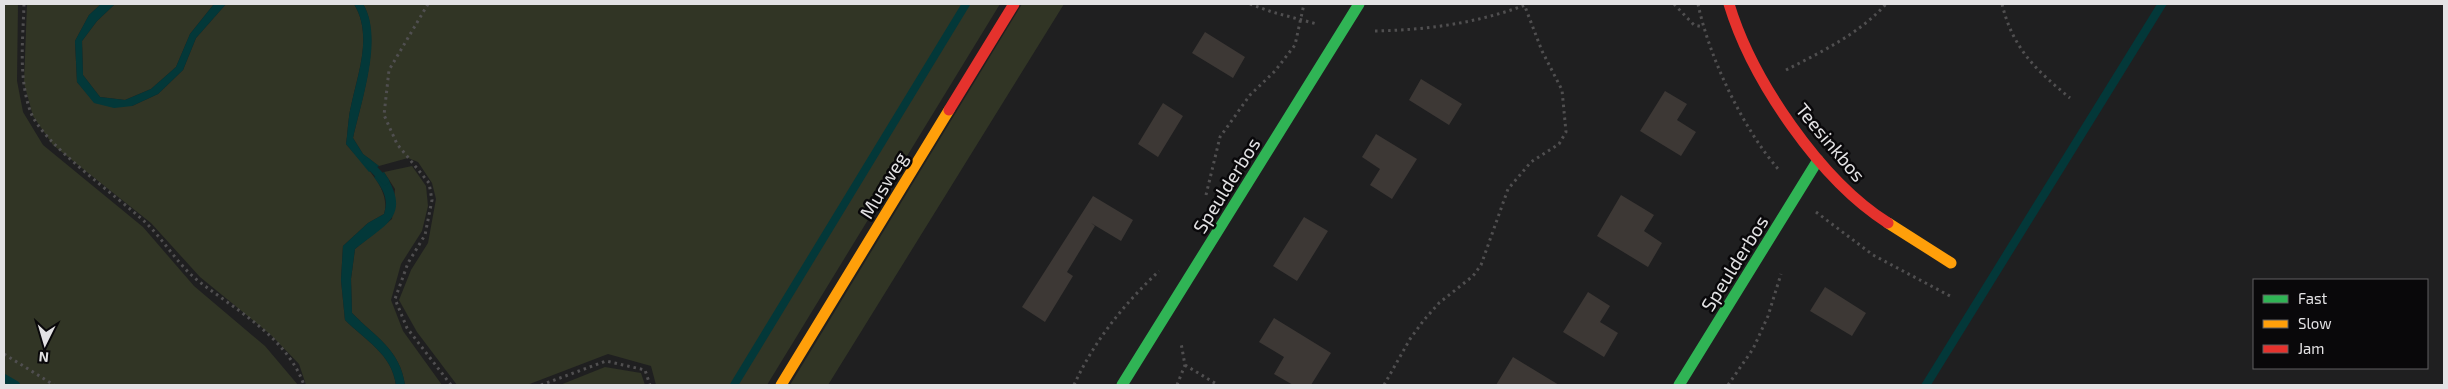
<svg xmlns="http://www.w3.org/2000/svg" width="2448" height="389" viewBox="0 0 2448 389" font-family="'Exo 2',sans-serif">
<rect width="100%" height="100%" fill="#1f1f20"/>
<!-- green -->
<path fill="#313525" d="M 4,4 L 18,4 L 17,81 L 23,112 L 43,145 L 143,227 L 194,286 L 265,346 L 298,385 L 4,385 Z
M 27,4 L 101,4 L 89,15 L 75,41 L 77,82 L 95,103 L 132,106 L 158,94 L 183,70 L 196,38 L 226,4 L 354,4 C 373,35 358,73 351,106 C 348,118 348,132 346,144 C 362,164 392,188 384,214 L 368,223 L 343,246 L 341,280 L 345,320 C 365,340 392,354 396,385 L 306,385 L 299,364 L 271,335 L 200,277 L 151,223 L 53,145 L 33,116 L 24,83 Z
M 115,4 L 214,4 L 190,34 L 176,67 L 151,89 L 125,100 L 100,97 L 83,75 L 82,41 L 97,21 Z
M 363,4 L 1000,4 L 767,385 L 656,385 L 651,366 L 608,354 L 527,385 L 457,385 L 417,332 L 399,300 L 411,270 L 428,243 L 436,199 L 432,183 L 418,162 L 408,158 L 379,166 L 363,154 L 353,138 C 361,102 383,37 363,4 Z
M 1022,4 L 1064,4 L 828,385 L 790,385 Z
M 412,166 L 426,186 L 428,206 L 422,231 L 401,264 L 391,300 L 403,331 L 442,385 L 405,385 C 400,349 375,337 352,313 L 351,279 L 355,249 L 392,219 L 395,189 L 384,172 Z
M 605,367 L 641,373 L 645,385 L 560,385 Z"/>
<!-- water -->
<path fill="#033839" d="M 101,4 L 115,4 L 97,21 L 82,41 L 83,75 L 100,97 L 125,100 L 151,89 L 176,67 L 190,34 L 214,4 L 226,4 L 196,38 L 183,70 L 158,94 L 132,106 L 114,108 L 94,103 L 77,82 L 75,41 L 89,15 Z
M 354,4 L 363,4 C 384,37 361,102 353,138 L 363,154 L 379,166 L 369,172 L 346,144 C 348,132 348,118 351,106 C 358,73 373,35 354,4 Z
M 2157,4 L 2167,4 L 1931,385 L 1921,385 Z
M 384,172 C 412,216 387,223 355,249 L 351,279 L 352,313 C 375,337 400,349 405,385 L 396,385 C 392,354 365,340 345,320 L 341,280 L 343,246 L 368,223 L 384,214 C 389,198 383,190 374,177 Z"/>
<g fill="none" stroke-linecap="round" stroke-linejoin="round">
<!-- stream -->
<path stroke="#033839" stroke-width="8" d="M 367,162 L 385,181
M 4,378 L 16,385
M 734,385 L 966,4"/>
</g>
<!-- building -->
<path fill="#3d3835" d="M 1205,32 L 1245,57 L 1233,78 L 1192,53 Z
M 1421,79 L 1462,104 L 1449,125 L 1409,100 Z
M 1665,91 L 1687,104 L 1677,120 L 1696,132 L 1681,156 L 1640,131 Z
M 1163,103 L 1183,116 L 1158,157 L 1138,144 Z
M 1376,134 L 1417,159 L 1392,199 L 1370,185 L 1380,169 L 1362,157 Z
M 1621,195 L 1654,215 L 1644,231 L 1662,243 L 1648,267 L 1597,236 Z
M 1093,196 L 1133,220 L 1121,241 L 1091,223 L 1095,226 L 1067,272 L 1073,276 L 1045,322 L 1022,307 Z
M 1304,217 L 1328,231 L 1297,281 L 1273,266 Z
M 1825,287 L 1866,313 L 1852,336 L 1810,311 Z
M 1588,292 L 1610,306 L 1600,322 L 1618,333 L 1604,357 L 1563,332 Z
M 1274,318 L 1331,353 L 1311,385 L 1293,385 L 1274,374 L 1284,357 L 1259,342 Z
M 1513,357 L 1559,385 L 1496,385 Z"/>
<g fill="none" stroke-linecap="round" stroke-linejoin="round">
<!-- path -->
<path stroke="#504f50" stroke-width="3" stroke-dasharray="2.5 4" stroke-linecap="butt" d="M 24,4 C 23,39 18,79 31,113 C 44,145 117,196 145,222 C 165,241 179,267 201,283 C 239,312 287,338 304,385
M 428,4 L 389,70 L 384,115 L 397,144 L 429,183 L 432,200 L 425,235 L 408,263 L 395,299 L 407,328 L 451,385
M 1250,4 L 1272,12 L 1317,24
M 1674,4 L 1694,25 L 1703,27
M 1698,4 C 1709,57 1743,129 1779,170
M 2002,4 C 2013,49 2036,70 2070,98
M 1375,31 C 1428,30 1478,23 1528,4
M 1786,70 C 1821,52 1859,34 1886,4
M 1206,195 L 1220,137 L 1250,95 L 1275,71 L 1295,45 L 1304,4
M 1816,212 L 1873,255 L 1950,296
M 4,354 L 54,385
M 1185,365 L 1218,385
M 541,385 L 606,361 L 645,370 L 650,385
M 1074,385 C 1094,341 1124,304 1159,271
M 1177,385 L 1185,365 L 1181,343
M 1384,385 L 1410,339 L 1424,320 L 1439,303 L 1473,276 L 1481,265 L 1508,189 L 1531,162 L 1559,144 L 1566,132 L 1562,90 L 1542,51 L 1524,4
M 1728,385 L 1753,349 L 1768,316 L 1781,274"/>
<!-- fast -->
<path stroke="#30b455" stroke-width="11" d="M 1122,385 L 1359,4
M 1679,385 L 1818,160"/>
<!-- slow -->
<path stroke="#ff9f0a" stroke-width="11" d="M 1888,223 L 1951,263
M 781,385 L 949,110"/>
<!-- jam -->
<path stroke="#e5322d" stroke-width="11" d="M 1729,4 C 1752,80 1820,180 1888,223
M 949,110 L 1014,4"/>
</g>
<g text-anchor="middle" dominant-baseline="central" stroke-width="5" stroke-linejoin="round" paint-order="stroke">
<!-- street labels -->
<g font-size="19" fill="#e3e2e4" stroke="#09080a">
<text transform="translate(1831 142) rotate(50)">Teesinkbos</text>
<text transform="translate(883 185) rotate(-59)">Musweg</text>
<text transform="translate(1226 185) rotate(-58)">Speulderbos</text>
<text transform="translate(1734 263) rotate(-58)">Speulderbos</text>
</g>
</g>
<!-- border -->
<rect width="2448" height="389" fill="none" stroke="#e3e2e4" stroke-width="10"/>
<!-- legend -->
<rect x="2253" y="279" width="175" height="90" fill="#09080a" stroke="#605f61"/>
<rect x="2263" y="295" width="25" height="8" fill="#30b455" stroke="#605f61"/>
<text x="2298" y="304" font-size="15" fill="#e3e2e4">Fast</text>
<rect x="2263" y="320" width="25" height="8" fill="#ff9f0a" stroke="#605f61"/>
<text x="2298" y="329" font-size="15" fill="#e3e2e4">Slow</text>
<rect x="2263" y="345" width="25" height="8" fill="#e5322d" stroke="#605f61"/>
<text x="2298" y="354" font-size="15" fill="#e3e2e4">Jam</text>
<!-- north arrow -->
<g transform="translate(45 344) rotate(185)" stroke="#09080a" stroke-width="4" paint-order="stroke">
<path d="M0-4L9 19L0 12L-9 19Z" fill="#e3e2e4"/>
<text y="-8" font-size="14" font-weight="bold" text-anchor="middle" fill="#e3e2e4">N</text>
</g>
</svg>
